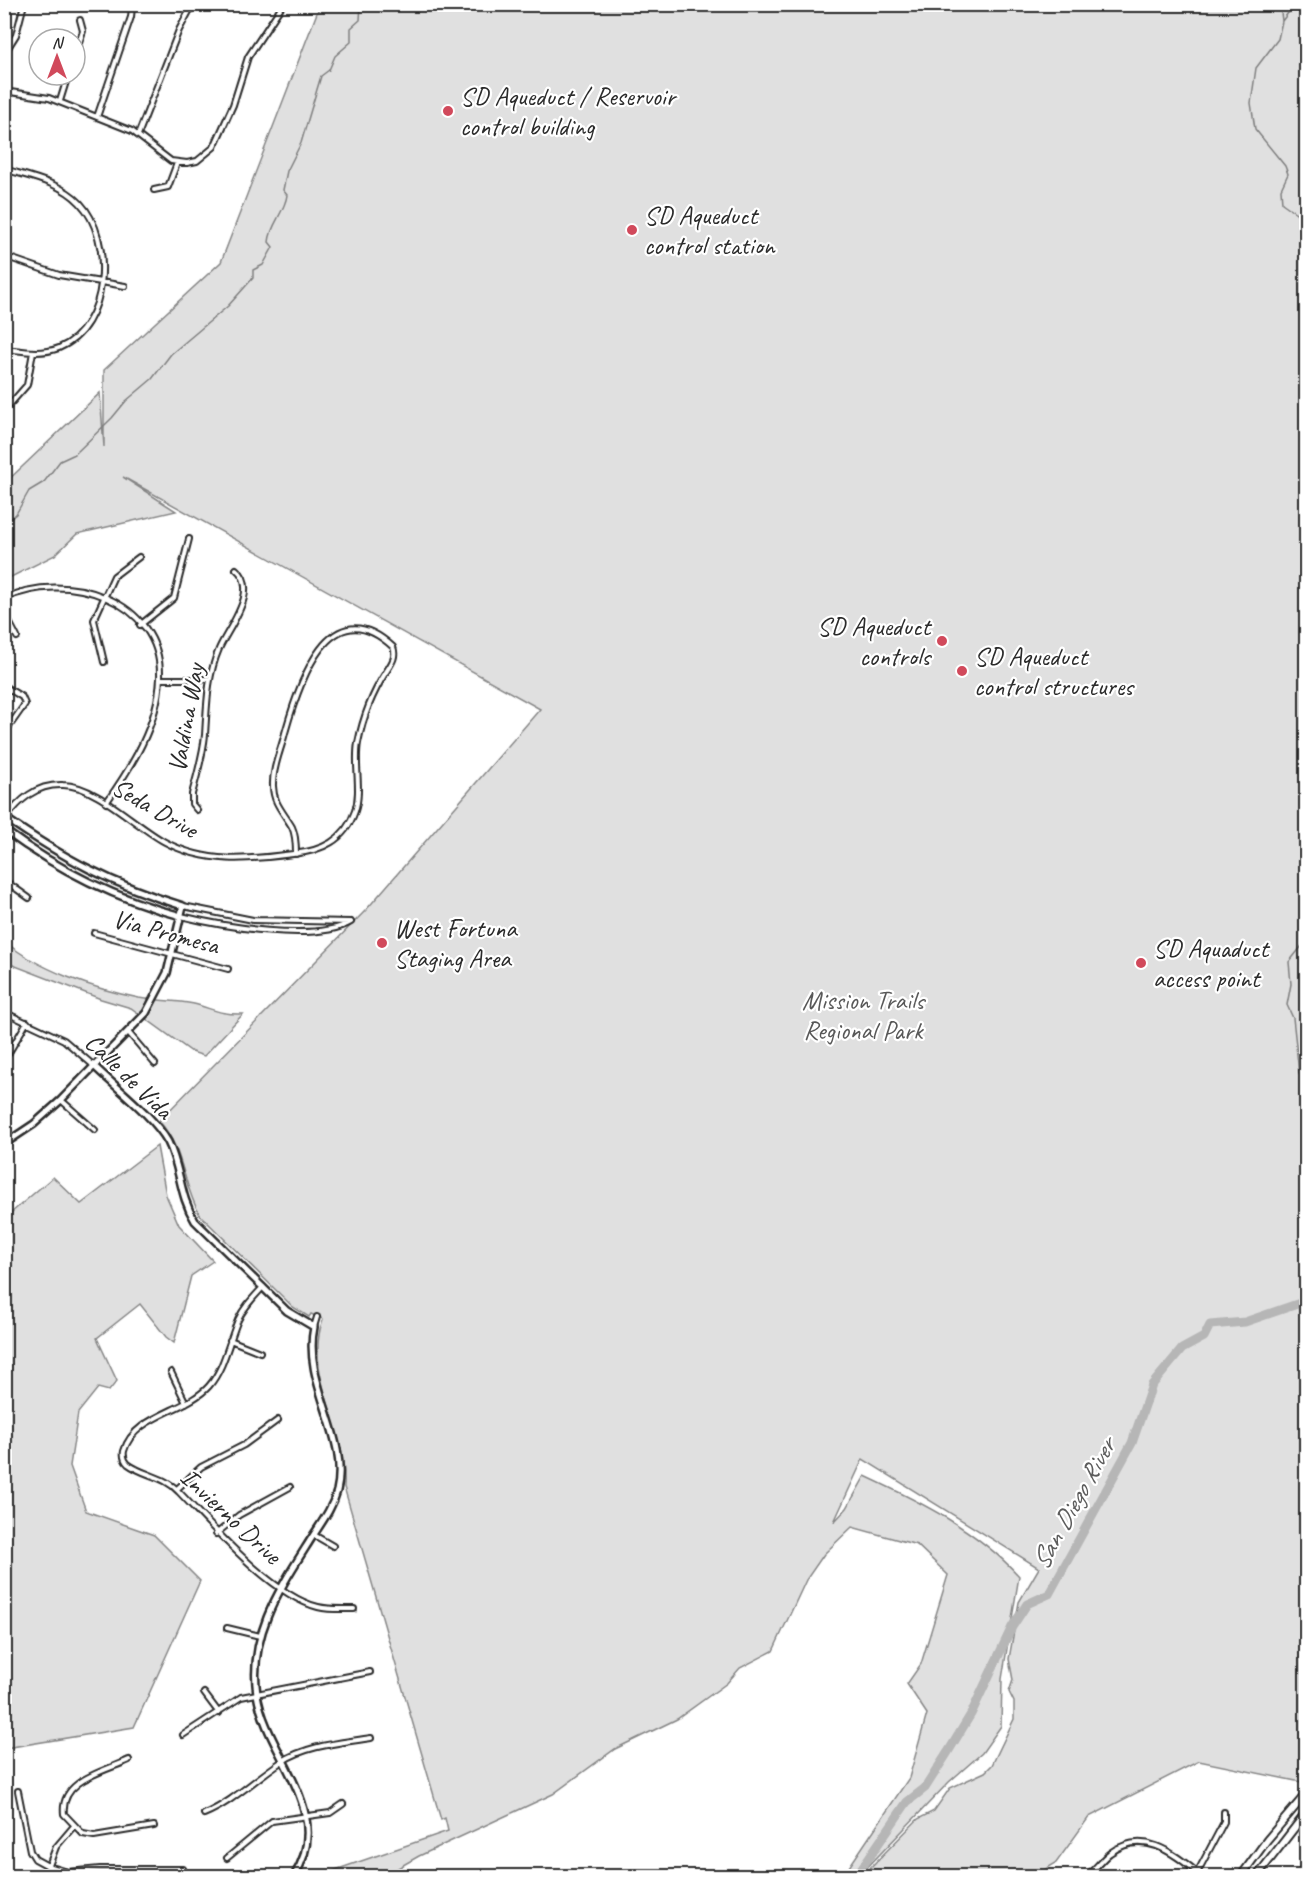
<svg xmlns="http://www.w3.org/2000/svg" width="1311" height="1881" viewBox="0 0 1311 1881" font-family="Caveat,sans-serif">
<rect width="100%" height="100%" fill="#fff"/>
<filter id="ink" filterUnits="userSpaceOnUse"><feTurbulence type="fractalNoise" baseFrequency=".0167" numOctaves="2"/><feDisplacementMap in="SourceGraphic" scale="12" xChannelSelector="R" yChannelSelector="G"/><feConvolveMatrix kernelMatrix="1 2 1 2 8 2 1 2 1" color-interpolation-filters="sRGB"/></filter>
<g filter="url(#ink)">
<!-- green -->
<path fill="#e0e0e0" stroke="#868686" stroke-width="1.5" d="M 320,5 L 1306,5 L 1306,1783 L 1199,1761 L 1089,1817 L 1056,1863 L 1034,1876 L 862,1876 L 918,1819 L 934,1811 L 950,1788 L 985,1772 L 992,1765 L 1014,1719 L 1014,1702 L 1009,1692 L 1013,1680 L 1009,1659 L 1019,1602 L 1039,1568 L 863,1459 L 834,1522 L 847,1508 L 865,1476 C 921,1502 977,1530 1019,1576 L 1002,1679 L 1001,1726 L 982,1753 L 949,1782 L 859,1876 L 843,1876 L 909,1778 L 927,1714 L 907,1684 L 921,1664 L 948,1575 L 917,1545 L 852,1527 L 824,1554 L 806,1580 L 773,1651 L 740,1668 L 727,1683 L 677,1719 L 615,1749 L 553,1794 L 419,1856 L 384,1876 L 318,1876 L 448,1831 L 445,1818 L 441,1820 L 344,1487 C 348,1429 303,1375 323,1319 L 311,1314 L 309,1317 L 293,1307 L 200,1215 C 182,1184 184,1148 159,1121 L 366,910 L 540,709 L 123,477 L 176,511 L 77,534 L 55,555 L 5,580 L 4,484 L 100,393 L 104,447 L 104,370 L 221,262 Z
M 4,941 C 39,970 94,989 139,998 C 157,1001 176,1000 194,1004 C 213,1009 221,1015 243,1014 L 204,1056 L 192,1052 L 131,1008 L 101,999 L 5,962 Z
M 157,1146 L 166,1195 L 179,1225 L 213,1261 L 191,1276 L 174,1343 L 166,1337 L 140,1304 L 97,1338 L 117,1381 L 109,1391 L 98,1388 L 78,1413 L 70,1466 L 86,1511 L 154,1535 L 200,1581 L 134,1727 L 5,1748 L 5,1218 L 53,1177 L 81,1204 Z"/>
<g fill="none" stroke-linecap="round" stroke-linejoin="round">
<!-- stream -->
<path stroke="#7e7e7e" stroke-width="1.5" d="M 1280,4 L 1282,21 L 1278,39 L 1256,68 L 1251,103 L 1255,129 L 1285,166 L 1288,174 L 1281,189 L 1282,203 L 1306,220
M 1282,21 L 1288,13 L 1301,4
M 4,524 L 16,514 L 29,491 L 44,482 L 60,461 L 75,454 L 112,418 L 126,401 L 152,379 L 171,354 L 228,306 L 253,278 L 253,270 L 263,265 L 273,247 L 269,242 C 270,225 285,212 287,195 L 283,190 L 287,171 L 301,143 L 321,76 L 329,70 L 335,56 L 351,42 L 351,28 L 360,20 L 361,4
M 1306,941 L 1289,962 L 1291,984 L 1287,1005 L 1293,1018 L 1299,1073 L 1306,1081"/>
<!-- river -->
<path stroke="#b6b6b6" stroke-width="9" d="M 864,1876 L 861,1869 L 907,1802 L 925,1788 L 948,1752 L 971,1714 L 1012,1627 L 1027,1604 L 1049,1594 L 1132,1443 L 1152,1385 L 1182,1349 L 1204,1337 L 1210,1325 L 1245,1322 L 1306,1301"/>
<!-- minor casing -->
<g stroke="#2b2b2b" stroke-width="8">
<path id="minor" d="M 4,54 L 16,35 L 24,4
M 75,55 L 83,31 L 80,20
M 4,91 L 49,98 L 132,131 L 171,161 L 187,163 L 197,161 L 214,147 L 233,105 L 248,57 L 283,4
M 60,101 L 68,75
M 97,117 L 131,17 L 132,7
M 138,135 L 179,30 L 193,4
M 4,169 C 30,177 60,182 80,203 C 114,239 110,327 59,348 C 41,355 23,351 4,349
M 154,190 L 168,187 L 177,163
M 4,256 L 59,275 L 125,286
M 4,411 L 27,385 L 33,352
M 4,599 C 65,569 163,599 160,678 C 158,725 132,766 106,803
M 4,612 L 17,637
M 140,625 L 174,598 L 189,539
M 104,662 L 94,620 L 114,576 L 139,557
M 160,679 L 210,679
M 4,686 L 22,697 L 25,704 L 6,731
M 197,810 L 192,804 L 192,794 C 197,775 203,755 205,735 C 207,705 207,677 219,649 C 228,628 261,589 236,569
M 4,821 C 19,800 36,784 63,785 C 96,785 135,826 165,842 C 206,864 248,860 293,854 C 321,851 345,841 355,811 C 362,790 354,765 358,743 C 363,717 372,694 386,672 C 391,664 397,657 393,647 C 329,588 299,683 285,733 C 281,750 272,769 273,786 C 273,803 284,813 292,827 C 296,835 296,845 296,854
M 4,880 L 29,898
M 183,906 L 253,920 L 350,922
M 181,916 C 221,926 315,943 351,922
M 94,933 L 228,969
M 4,1012 L 64,1040 L 93,1065
M 128,1032 L 155,1064
M 4,1061 L 27,1022
M 61,1100 L 95,1130
M 263,1287 C 253,1298 244,1307 238,1320 C 229,1341 224,1369 209,1386 C 186,1412 134,1415 124,1451 C 123,1456 125,1461 128,1464 C 144,1476 165,1476 179,1492 C 212,1526 271,1595 318,1607 C 330,1610 342,1609 354,1609
M 314,1327 L 317,1317
M 230,1340 L 260,1352
M 171,1372 L 186,1403
M 177,1489 L 201,1467 L 244,1445 L 278,1420
M 216,1534 L 239,1515 L 290,1487
M 314,1535 L 333,1546
M 227,1628 L 260,1636
M 204,1693 L 219,1713
M 183,1735 L 241,1697 L 370,1672
M 129,1760 C 103,1772 60,1780 64,1814 L 83,1834 L 94,1836 L 154,1826
M 18,1791 L 30,1851 L 35,1859 L 48,1866 L 68,1872 L 100,1869 L 183,1869
M 204,1814 C 233,1802 255,1779 281,1762 C 307,1745 341,1743 371,1738
M 227,1858 L 272,1821 L 330,1813 L 343,1804
M 1197,1873 L 1224,1822 L 1224,1812
M 45,1876 L 56,1847 L 73,1827
M 1086,1876 C 1095,1870 1101,1860 1110,1853 C 1145,1828 1174,1854 1202,1876"/>
</g>
<!-- tertiary casing -->
<g stroke="#2b2b2b" stroke-width="10">
<path id="tertiary" d="M 4,817 C 63,858 113,885 183,906 L 167,973 L 146,1013 L 61,1100 L 34,1124 L 4,1144
M 4,830 C 58,870 116,899 181,916
M 93,1065 C 115,1087 153,1115 168,1142 C 181,1168 179,1195 195,1221 L 287,1311 L 314,1327 C 302,1384 350,1437 337,1491 C 332,1509 321,1523 311,1539 C 281,1587 248,1634 257,1694 C 266,1755 336,1812 294,1876"/>
</g>
<!-- primary casing -->
<g stroke="#2b2b2b" stroke-width="10">
<path id="primary" d="M 1241,1876 L 1267,1840 L 1306,1794
M 1257,1876 L 1306,1813"/>
</g>
<!-- minor -->
<use href="#minor" stroke="#fff" stroke-width="4"/>
<!-- tertiary -->
<use href="#tertiary" stroke="#fff" stroke-width="5"/>
<!-- primary -->
<use href="#primary" stroke="#fff" stroke-width="6"/>
</g>
</g>
<!-- markers -->
<g fill="#d1495b" stroke="#fff" stroke-width="2">
<circle cx="448" cy="111" r="6"/>
<circle cx="632" cy="230" r="6"/>
<circle cx="942" cy="641" r="6"/>
<circle cx="962" cy="671" r="6"/>
<circle cx="382" cy="943" r="6"/>
<circle cx="1141" cy="963" r="6"/>
</g>
<g text-anchor="middle" dominant-baseline="central" stroke-width="4.5" stroke-linejoin="round" paint-order="stroke">
<!-- poi labels -->
<g font-size="26" fill="#2b2b2b" stroke="#fff" text-anchor="start">
<text x="460" y="96">SD Aqueduct / Reservoir<tspan x="460" dy="30">control building</tspan></text>
<text x="644" y="215">SD Aqueduct<tspan x="644" dy="30">control station</tspan></text>
<text x="930" y="626" text-anchor="end">SD Aqueduct<tspan x="930" dy="30">controls</tspan></text>
<text x="974" y="656">SD Aqueduct<tspan x="974" dy="30">control structures</tspan></text>
<text x="394" y="928">West Fortuna<tspan x="394" dy="30">Staging Area</tspan></text>
<text x="1153" y="948">SD Aquaduct<tspan x="1153" dy="30">access point</tspan></text>
</g>
<!-- street labels -->
<g font-size="26" fill="#2b2b2b" stroke="#fff">
<text transform="translate(186 718) rotate(-80)">Valdina Way</text>
<text transform="translate(155 808) rotate(30)">Seda Drive</text>
<text transform="translate(166 932) rotate(15)">Via Promesa</text>
<text transform="translate(129 1076) rotate(44)">Calle de Vida</text>
<text transform="translate(231 1516) rotate(43)">Invierno Drive</text>
</g>
<!-- park labels -->
<g font-size="26" fill="#585858" stroke="#fff">
<text x="863" y="1000">Mission Trails<tspan x="863" dy="30">Regional Park</tspan></text>
</g>
<!-- water labels -->
<g font-size="27" font-style="italic" fill="#5c5c5c" stroke="#fff">
<text transform="translate(1073 1504) rotate(-61)">San Diego River</text>
</g>
</g>
<!-- margin -->
<rect width="1311" height="1881" fill="none" stroke="#fff" stroke-width="24"/>
<rect x="12" y="12" width="1287" height="1857" fill="none" stroke="#2b2b2b" stroke-width="2" filter="url(#ink)"/>
<!-- north arrow -->
<g transform="translate(57 57)"><circle r="28" fill="#ffffff" stroke="#aaaaaa" stroke-width="1.5"/>
<path d="M0-4.5L10 22L0 15L-10 22Z" fill="#d1495b"/>
<text y="-9" font-size="16" font-weight="bold" text-anchor="middle" fill="#2b2b2b">N</text>
</g>
</svg>
